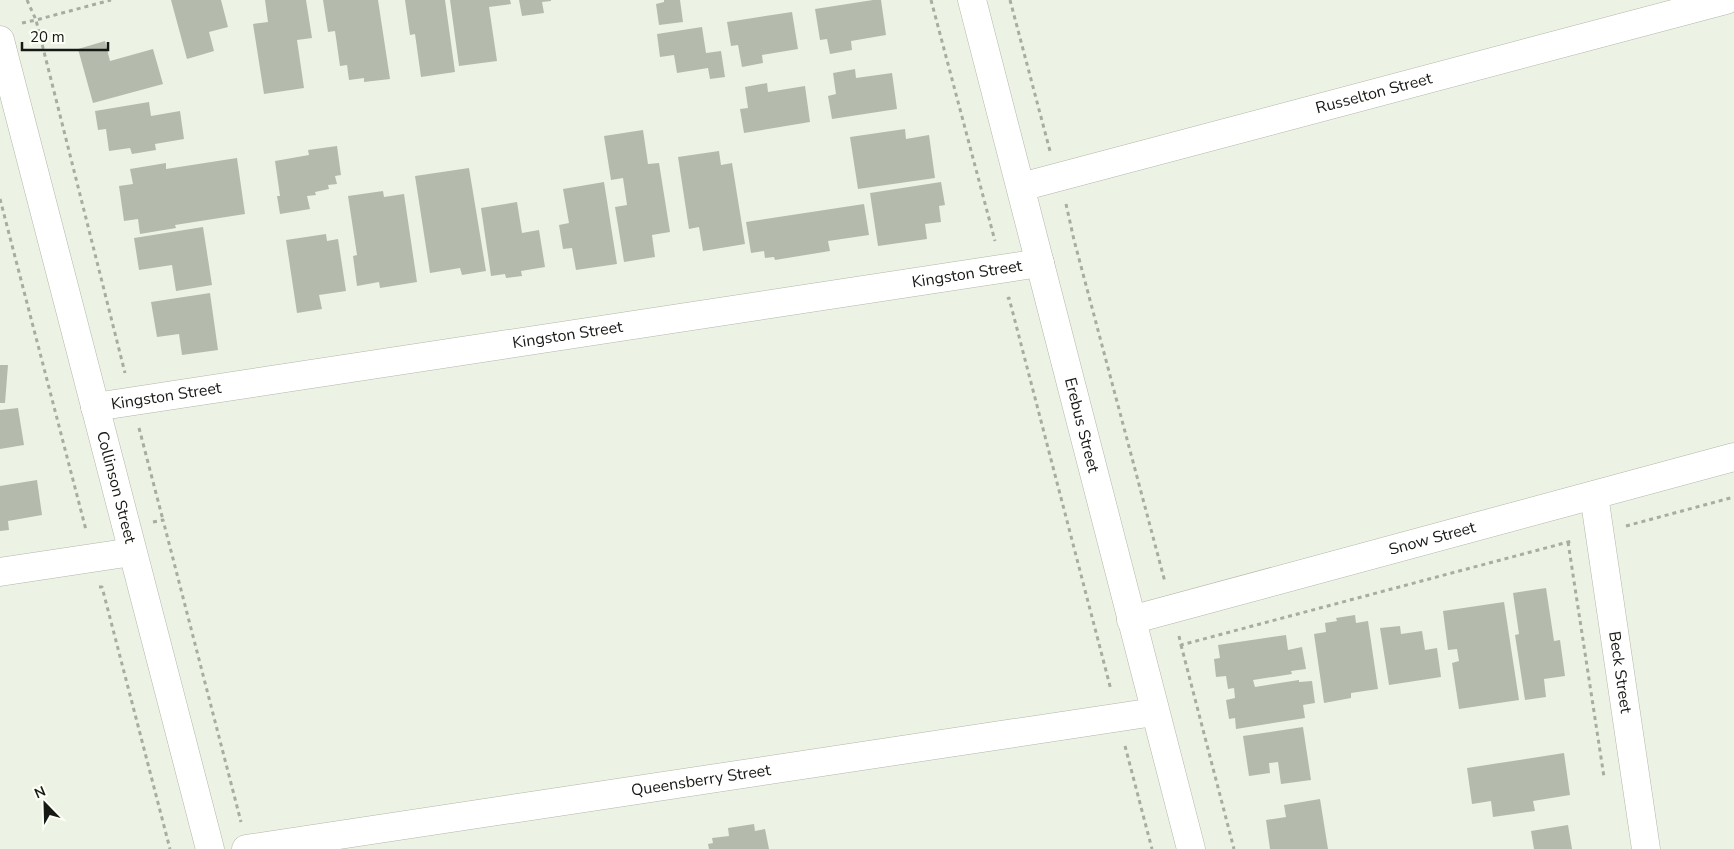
<svg xmlns="http://www.w3.org/2000/svg" width="1734" height="849" viewBox="0 0 1734 849" font-family="'Nunito Sans',sans-serif">
<rect width="100%" height="100%" fill="#ecf3e4"/>
<!-- building -->
<path fill="#b4bbac" d="M 171,0 L 221,0 L 228,27 L 209,32 L 214,51 L 187,59 Z
M 265,0 L 306,0 L 312,38 L 297,40 L 304,88 L 264,94 L 253,24 L 268,22 Z
M 323,0 L 378,0 L 390,79 L 364,82 L 364,78 L 349,80 L 347,65 L 340,66 L 335,31 L 328,32 Z
M 405,0 L 445,0 L 455,72 L 421,77 L 415,34 L 410,35 Z
M 450,0 L 510,0 L 511,4 L 489,7 L 497,61 L 459,66 Z
M 519,0 L 551,0 L 551,1 L 542,2 L 544,13 L 522,16 Z
M 664,0 L 680,0 L 683,22 L 659,25 L 656,4 L 664,2 Z
M 873,0 L 881,0 L 886,35 L 851,41 L 852,50 L 830,54 L 827,39 L 820,40 L 815,9 Z
M 792,12 L 798,49 L 762,55 L 763,63 L 742,67 L 738,45 L 731,46 L 727,22 Z
M 702,27 L 706,53 L 721,51 L 725,77 L 710,79 L 708,68 L 677,73 L 674,55 L 660,57 L 657,34 Z
M 105,41 L 110,61 L 153,49 L 163,84 L 93,103 L 78,49 Z
M 855,69 L 856,78 L 892,73 L 897,109 L 832,119 L 828,96 L 836,94 L 833,73 Z
M 767,83 L 768,92 L 805,86 L 810,122 L 744,133 L 740,109 L 748,108 L 745,87 Z
M 149,102 L 151,116 L 180,111 L 184,139 L 155,144 L 156,150 L 132,154 L 130,148 L 109,151 L 106,129 L 98,130 L 95,111 Z
M 905,129 L 906,139 L 929,135 L 935,178 L 858,189 L 850,137 Z
M 643,130 L 648,164 L 659,163 L 670,232 L 652,235 L 655,257 L 624,262 L 615,207 L 627,205 L 623,178 L 611,180 L 604,136 Z
M 337,146 L 341,175 L 335,176 L 337,184 L 328,185 L 329,189 L 315,192 L 316,195 L 307,196 L 310,209 L 280,214 L 277,196 L 280,196 L 275,161 L 309,155 L 308,150 Z
M 719,151 L 721,165 L 732,163 L 745,244 L 703,251 L 699,227 L 689,229 L 678,157 Z
M 237,158 L 245,214 L 175,225 L 176,228 L 140,234 L 138,219 L 124,221 L 119,186 L 133,184 L 130,169 L 166,163 L 166,169 Z
M 469,168 L 486,271 L 462,275 L 460,268 L 430,273 L 415,176 Z
M 604,182 L 617,264 L 576,270 L 572,248 L 563,249 L 559,225 L 569,223 L 563,189 Z
M 941,182 L 945,205 L 939,206 L 941,222 L 925,224 L 927,239 L 878,246 L 870,193 Z
M 383,191 L 384,197 L 404,194 L 417,282 L 380,288 L 379,282 L 357,286 L 353,256 L 357,255 L 348,196 Z
M 517,202 L 522,233 L 539,230 L 545,267 L 521,271 L 522,276 L 506,278 L 505,274 L 491,276 L 481,208 Z
M 864,204 L 869,235 L 828,241 L 830,251 L 775,260 L 774,257 L 765,258 L 764,251 L 751,253 L 746,222 Z
M 203,227 L 212,285 L 176,291 L 172,265 L 139,270 L 134,238 Z
M 326,234 L 327,241 L 338,239 L 346,291 L 319,295 L 322,309 L 297,313 L 286,240 Z
M 210,293 L 218,350 L 182,355 L 179,334 L 157,337 L 151,302 Z
M 0,365 L 8,365 L 5,403 L 0,403 Z
M 18,408 L 24,445 L 0,449 L 0,410 Z
M 37,480 L 42,515 L 8,521 L 9,530 L 0,531 L 0,486 Z
M 1546,588 L 1554,641 L 1560,640 L 1565,676 L 1544,679 L 1546,697 L 1525,700 L 1515,635 L 1519,634 L 1513,593 Z
M 1504,602 L 1519,700 L 1459,709 L 1452,663 L 1459,661 L 1457,649 L 1448,650 L 1443,611 Z
M 1355,615 L 1356,623 L 1368,621 L 1378,689 L 1351,693 L 1351,698 L 1324,703 L 1314,634 L 1326,632 L 1325,623 L 1337,621 L 1336,618 Z
M 1400,626 L 1401,634 L 1422,631 L 1425,650 L 1437,648 L 1441,677 L 1389,685 L 1380,628 Z
M 1286,635 L 1288,650 L 1302,647 L 1306,669 L 1291,671 L 1292,674 L 1253,680 L 1255,687 L 1299,680 L 1299,682 L 1312,681 L 1315,703 L 1303,705 L 1305,718 L 1236,729 L 1235,718 L 1229,719 L 1226,700 L 1235,698 L 1234,688 L 1228,689 L 1226,676 L 1216,677 L 1214,659 L 1220,658 L 1218,645 Z
M 1303,727 L 1311,780 L 1281,784 L 1278,762 L 1269,763 L 1270,773 L 1249,776 L 1243,736 Z
M 1564,753 L 1570,795 L 1533,801 L 1535,811 L 1493,817 L 1491,801 L 1472,804 L 1467,768 Z
M 1320,799 L 1328,849 L 1270,849 L 1266,820 L 1286,817 L 1284,805 Z
M 754,824 L 755,831 L 765,829 L 769,849 L 709,849 L 708,844 L 713,843 L 712,838 L 729,836 L 728,828 Z
M 1568,825 L 1572,849 L 1534,849 L 1531,831 Z"/>
<g fill="none" stroke-linecap="round" stroke-linejoin="round">
<!-- street casing -->
<g stroke="#b1b7a9" stroke-width="29">
<g id="street">
<path id="s1" d="M 972,0 L 1191,849"/>
<path id="s2" d="M 0,40 L 210,849"/>
<path id="s3" d="M 1021,187 L 1726,0"/>
<path id="s4" d="M 95,407 L 1040,263"/>
<path id="s5" d="M 1594,495 L 1646,849"/>
<path d="M 0,572 L 132,552"/>
<path id="s6" d="M 1131,620 L 1734,457"/>
<path id="s7" d="M 246,849 L 1154,712"/>
</g>
</g>
<!-- path -->
<path stroke="#a7ada1" stroke-width="3" stroke-dasharray="4 4" stroke-linecap="butt" d="M 27,0 L 36,20 L 111,0
M 931,0 L 995,241
M 1010,0 L 1050,151
M 22,23 L 36,20 L 125,373
M 0,199 L 86,530
M 1066,204 L 1074,240 L 1165,582
M 1007,299 L 1009,298 L 1111,690
M 139,428 L 163,520
M 153,522 L 163,520 L 241,822
M 1626,526 L 1734,497
M 1568,542 L 1604,777
M 99,587 L 102,587 L 170,849
M 1179,636 L 1181,645 L 1572,541
M 1181,645 L 1234,849
M 1125,746 L 1152,849"/>
<!-- street -->
<use href="#street" stroke="#fff" stroke-width="28"/>
</g>
<g text-anchor="middle" dominant-baseline="central" stroke-width="5" stroke-linejoin="round" paint-order="stroke">
<!-- street labels -->
<g font-size="16" fill="#171914" stroke="#fbfff6">
<text stroke="none"><textPath href="#s3" startOffset="365">Russelton Street</textPath></text>
<text stroke="none"><textPath href="#s4" startOffset="882">Kingston Street</textPath></text>
<text stroke="none"><textPath href="#s4" startOffset="478">Kingston Street</textPath></text>
<text stroke="none"><textPath href="#s4" startOffset="72">Kingston Street</textPath></text>
<text stroke="none"><textPath href="#s1" startOffset="439">Erebus Street</textPath></text>
<text stroke="none"><textPath href="#s2" startOffset="462">Collinson Street</textPath></text>
<text stroke="none"><textPath href="#s6" startOffset="312">Snow Street</textPath></text>
<text stroke="none"><textPath href="#s5" startOffset="179">Beck Street</textPath></text>
<text stroke="none"><textPath href="#s7" startOffset="460">Queensberry Street</textPath></text>
</g>
</g>
<!-- north arrow -->
<g transform="translate(45 804) rotate(337)" stroke="#fbfff6" stroke-width="4" paint-order="stroke">
<path d="M0-4L9 19L0 12L-9 19Z" fill="#171914"/>
<text y="-8" font-size="14" font-weight="bold" text-anchor="middle" fill="#171914">N</text>
</g>
<!-- scale -->
<path d="M22 42v8h86v-8" fill="none" stroke="#171914" stroke-width="2.5"/>
<text x="30" y="42" font-size="15" fill="#171914" stroke="#fbfff6" stroke-width="4" paint-order="stroke">20 m</text>
</svg>
